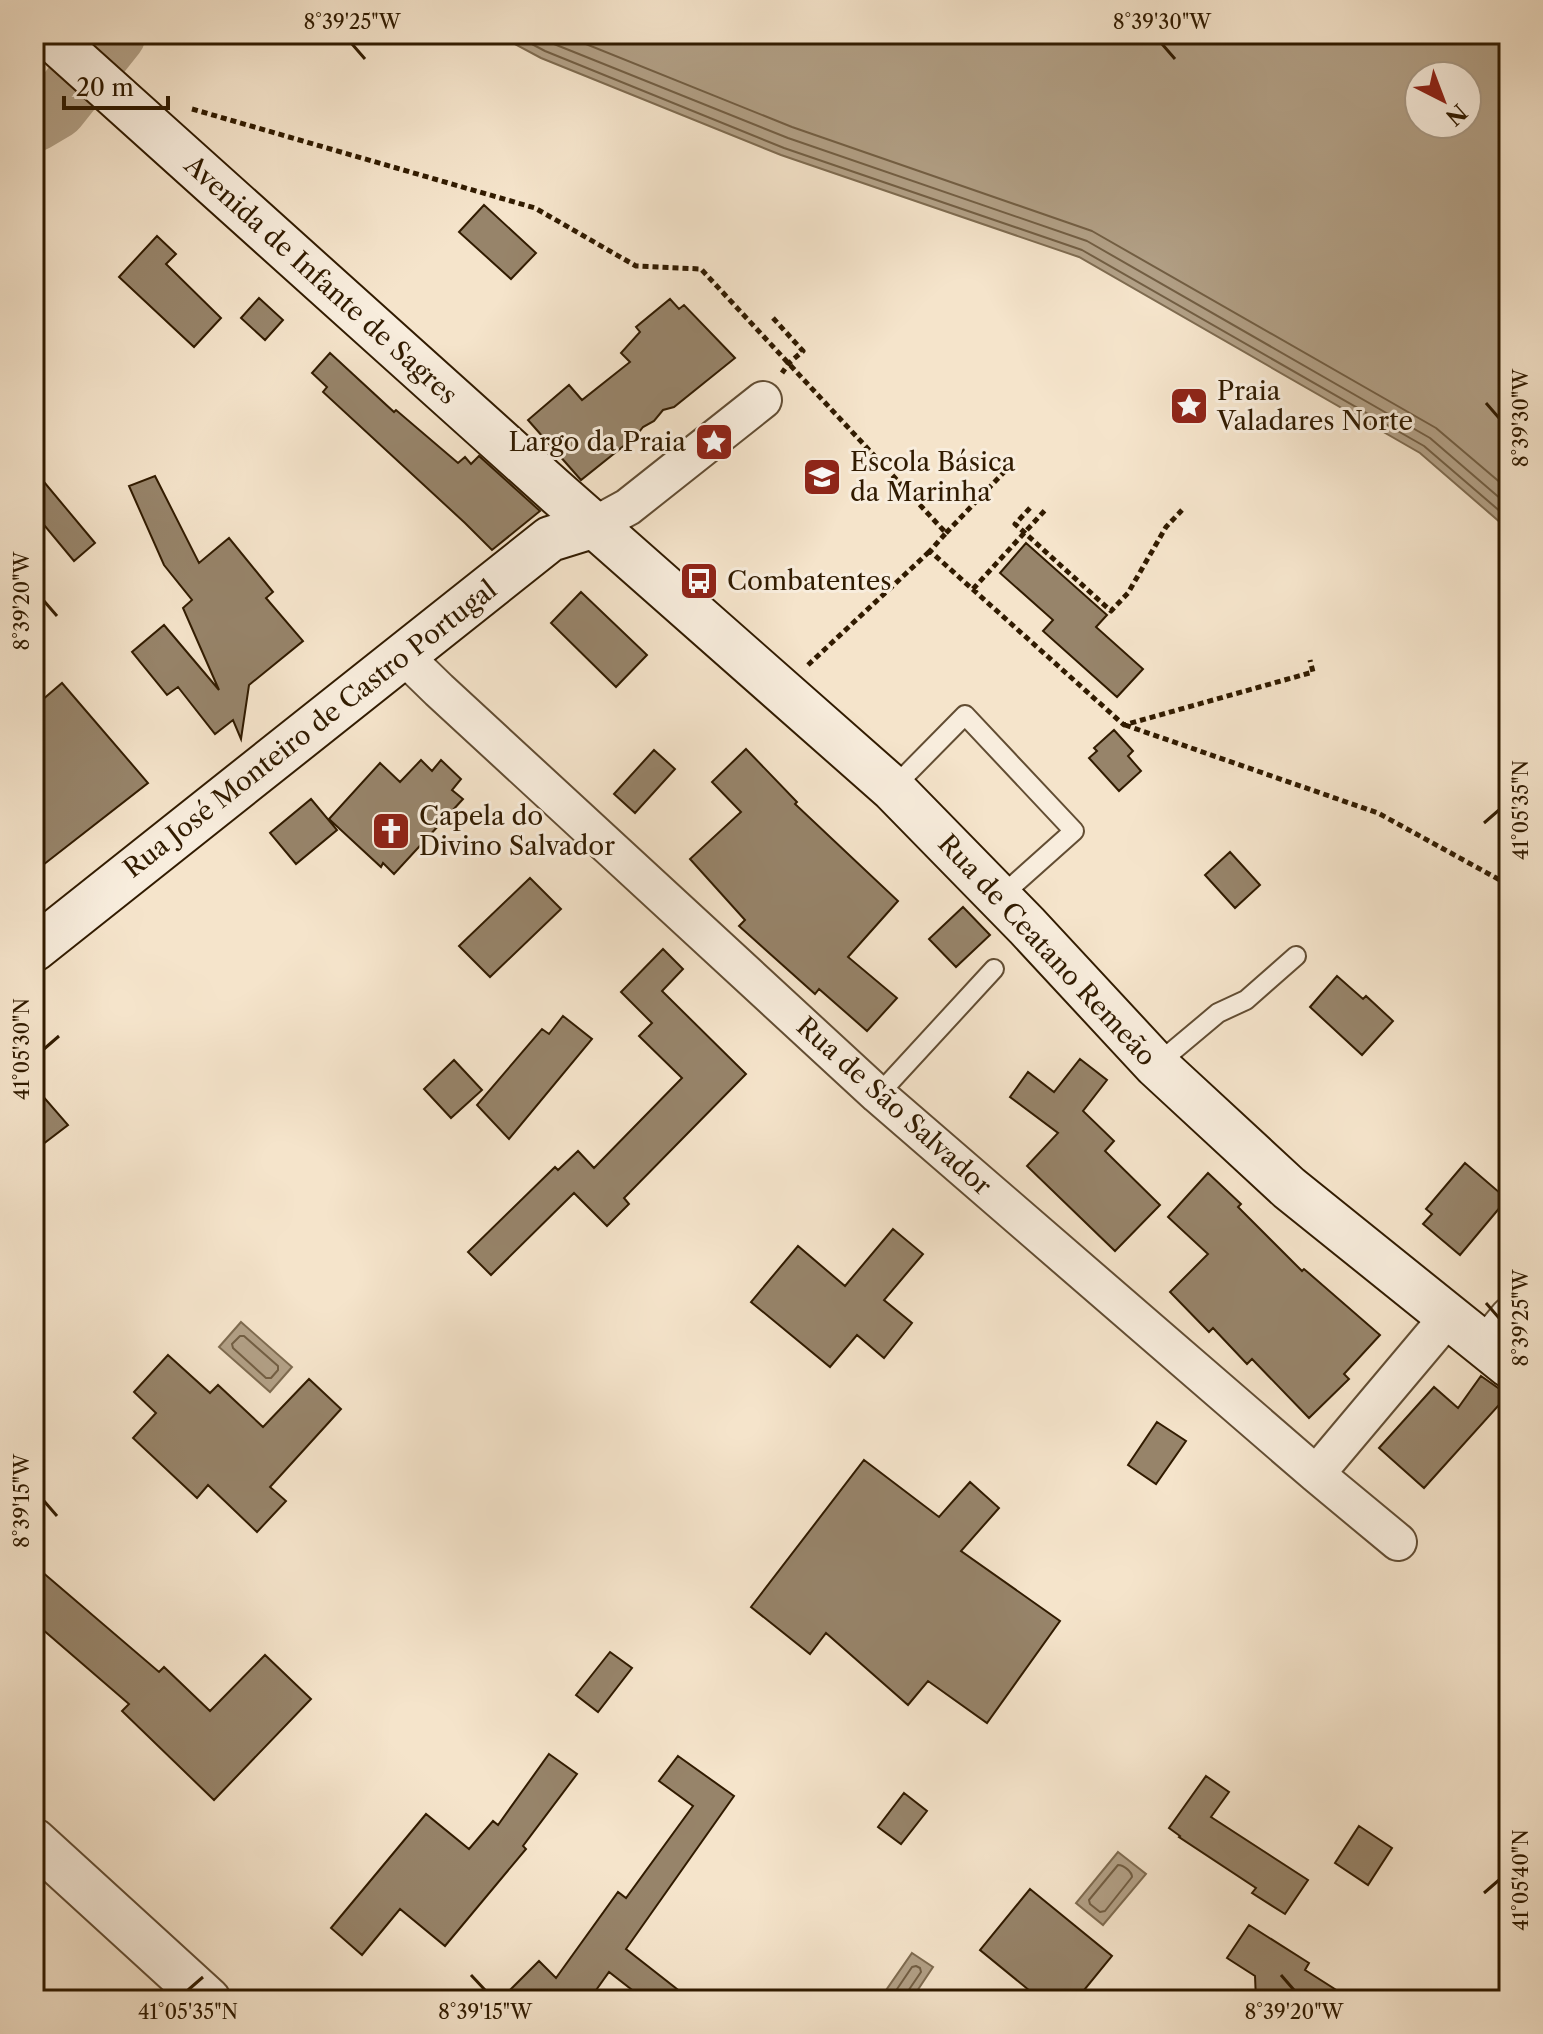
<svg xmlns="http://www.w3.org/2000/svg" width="1543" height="2034" viewBox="0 0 1543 2034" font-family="'Libre Caslon Text',serif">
<rect width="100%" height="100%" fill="#f5e4cb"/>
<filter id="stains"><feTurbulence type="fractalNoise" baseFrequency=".0025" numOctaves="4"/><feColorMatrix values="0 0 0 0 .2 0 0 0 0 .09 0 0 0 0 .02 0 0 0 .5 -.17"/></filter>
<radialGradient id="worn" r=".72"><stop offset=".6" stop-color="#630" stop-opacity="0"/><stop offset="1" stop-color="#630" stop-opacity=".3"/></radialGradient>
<!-- water -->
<path fill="#b2a086" stroke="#7e6b50" stroke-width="2" fill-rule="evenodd" d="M 496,34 L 1509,34 L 1509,530 L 1420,453 L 1079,257 L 781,155 L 541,58 ZM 1419,76 L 1467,76 L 1467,124 L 1419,124 Z
M 241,1322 L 292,1367 L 270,1392 L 219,1347 Z
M 1118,1852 L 1146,1874 L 1103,1925 L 1076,1903 Z
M 912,1953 L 933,1967 L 911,2000 L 889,2000 L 882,1996 Z"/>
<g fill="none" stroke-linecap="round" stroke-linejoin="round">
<!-- shore -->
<path stroke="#725e43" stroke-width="2" d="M 513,34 L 545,51 L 784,148 L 1082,250 L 1424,446 L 1509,519
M 534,34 L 549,42 L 788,138 L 1087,241 L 1430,438 L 1509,506
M 561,34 L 792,127 L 1092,231 L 1436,428 L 1509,490
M 240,1336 L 244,1336 L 278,1366 L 278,1370 L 271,1378 L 266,1378 L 233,1348 L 232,1344 Z
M 1118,1865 C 1124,1865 1132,1872 1132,1877 L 1105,1911 L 1100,1912 L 1090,1904 L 1089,1900 Z
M 892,2000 L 893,1995 L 912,1967 L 916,1966 L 920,1968 L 921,1972 L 906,1994 L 905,2000"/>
<!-- river -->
<path stroke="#b2a086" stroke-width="62" d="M 34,121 L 56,108 L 115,34"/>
</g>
<!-- building -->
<path fill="#97846a" stroke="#311b00" stroke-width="2" d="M 484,205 L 536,253 L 511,279 L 459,232 Z
M 157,236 L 176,254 L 166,264 L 221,318 L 194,347 L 119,277 Z
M 259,298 L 283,320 L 265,340 L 241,318 Z
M 670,299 L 679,309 L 684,305 L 735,358 L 674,407 L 663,410 L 654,421 L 643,427 L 636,436 L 581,480 L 528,420 L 569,385 L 582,400 L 630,362 L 621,353 L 640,332 L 636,327 Z
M 330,353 L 394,412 L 396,410 L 458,463 L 465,457 L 471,464 L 479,456 L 540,511 L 492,550 L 465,523 L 323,392 L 327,387 L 312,373 Z
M 34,470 L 95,543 L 74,561 L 34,513 Z
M 155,476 L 199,563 L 229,538 L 273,592 L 266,598 L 303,641 L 249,685 L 241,739 L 233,720 L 215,734 L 178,687 L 167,695 L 132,652 L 164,625 L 219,690 L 183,608 L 192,600 L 164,565 L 129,486 Z
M 1026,543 L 1107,615 L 1096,627 L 1143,669 L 1117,697 L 1043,631 L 1053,620 L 1000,573 Z
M 581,592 L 647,655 L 616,687 L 551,623 Z
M 62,683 L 148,783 L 34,872 L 34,707 Z
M 1114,730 L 1133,751 L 1128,756 L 1141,771 L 1119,791 L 1089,758 L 1097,751 L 1094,748 Z
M 746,749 L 797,802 L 795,804 L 898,901 L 848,957 L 897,998 L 867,1031 L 819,989 L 815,994 L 739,926 L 745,920 L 690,859 L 741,812 L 712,782 Z
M 654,750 L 675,769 L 635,813 L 614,794 Z
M 421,760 L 432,771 L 441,760 L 461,779 L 452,790 L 463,799 L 394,874 L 383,863 L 381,867 L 329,819 L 380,763 L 400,782 Z
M 311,799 L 337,830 L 296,864 L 270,833 Z
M 1230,852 L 1260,885 L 1235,908 L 1205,875 Z
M 530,878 L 561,909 L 490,977 L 459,946 Z
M 963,907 L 990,935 L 956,967 L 929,939 Z
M 663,949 L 683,969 L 662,991 L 746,1074 L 624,1198 L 629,1204 L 607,1226 L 574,1193 L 491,1275 L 468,1252 L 555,1167 L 558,1170 L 578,1151 L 594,1168 L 682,1078 L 639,1036 L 652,1023 L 621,992 Z
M 1337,976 L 1363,999 L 1366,996 L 1393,1021 L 1362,1055 L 1310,1007 Z
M 563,1016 L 592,1039 L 509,1139 L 477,1105 L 542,1029 L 549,1034 Z
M 1080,1059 L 1107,1080 L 1083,1111 L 1114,1141 L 1105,1151 L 1160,1205 L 1115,1251 L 1027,1166 L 1058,1133 L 1010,1097 L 1028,1072 L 1054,1092 Z
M 454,1060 L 482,1090 L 451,1118 L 424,1089 Z
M 34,1086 L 68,1125 L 34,1151 Z
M 1465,1163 L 1507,1199 L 1460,1255 L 1423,1224 L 1432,1214 L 1426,1209 Z
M 1208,1173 L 1241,1204 L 1238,1207 L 1302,1271 L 1304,1269 L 1380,1335 L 1344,1374 L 1349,1379 L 1309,1418 L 1252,1359 L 1247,1364 L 1213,1328 L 1209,1332 L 1170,1292 L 1208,1254 L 1168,1217 Z
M 893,1229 L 923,1254 L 884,1300 L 912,1323 L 884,1358 L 857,1335 L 830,1367 L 751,1302 L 798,1246 L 845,1286 Z
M 168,1355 L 210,1393 L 218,1385 L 263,1427 L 309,1379 L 341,1409 L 270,1487 L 286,1501 L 257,1532 L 208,1485 L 197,1498 L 133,1438 L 156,1413 L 134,1392 Z
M 1481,1376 L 1508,1395 L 1424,1488 L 1379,1448 L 1434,1387 L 1458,1408 Z
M 1157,1422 L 1186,1441 L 1156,1484 L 1128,1465 Z
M 864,1460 L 939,1517 L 970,1482 L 999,1508 L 961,1551 L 1060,1621 L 987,1723 L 928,1681 L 908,1705 L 826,1633 L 810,1654 L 751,1607 Z
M 34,1565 L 159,1672 L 164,1667 L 210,1711 L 265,1655 L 311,1699 L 214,1800 L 122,1711 L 129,1704 L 34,1622 Z
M 610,1652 L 632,1668 L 598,1712 L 576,1695 Z
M 549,1754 L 577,1774 L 523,1846 L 526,1849 L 445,1946 L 400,1909 L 362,1955 L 331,1928 L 426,1814 L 469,1849 L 493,1821 L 498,1825 Z
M 678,1756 L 734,1796 L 626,1949 L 691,2000 L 645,2000 L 609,1972 L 589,2000 L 500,2000 L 539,1961 L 556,1978 L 618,1892 L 626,1898 L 693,1806 L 659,1781 Z
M 1206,1776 L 1229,1792 L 1211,1817 L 1308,1880 L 1285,1914 L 1252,1893 L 1256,1888 L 1179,1837 L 1180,1836 L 1169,1828 Z
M 904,1793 L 927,1811 L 901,1844 L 878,1827 Z
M 1359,1826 L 1392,1848 L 1368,1885 L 1335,1863 Z
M 1030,1889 L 1112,1956 L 1076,2000 L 1041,2000 L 980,1950 Z
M 1249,1925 L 1309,1963 L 1305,1970 L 1352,2000 L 1256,2000 L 1255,1976 L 1227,1958 Z"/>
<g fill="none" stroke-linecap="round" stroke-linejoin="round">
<!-- service casing -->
<g stroke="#624d33" stroke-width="22">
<path id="service" d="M 893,788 L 965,715 L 1074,831 L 1000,897
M 1156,1065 L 1218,1013 L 1246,1000 L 1296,956
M 878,1095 L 994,969"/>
</g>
<!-- minor casing -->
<g stroke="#624d33" stroke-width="40">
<path id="minor" d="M 595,525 L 628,507 L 763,400
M 403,655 L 439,690 L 878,1095 L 1316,1474 L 1398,1542
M 1485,1345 L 1509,1316
M 1316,1474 L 1449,1316"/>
</g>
<!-- tertiary casing -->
<g stroke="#624d33" stroke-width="48">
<path id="tertiary" d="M 34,1841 L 208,2000"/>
</g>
<!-- secondary casing -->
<g stroke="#311b00" stroke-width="48">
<path id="secondary" d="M 47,34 L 553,489 L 893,789 L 1027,926 L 1156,1065 L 1289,1188 L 1509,1365
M 34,949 L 550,539 L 595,525"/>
</g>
<!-- path -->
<path stroke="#311b00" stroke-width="5" stroke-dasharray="6 4" stroke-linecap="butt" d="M 192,109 L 535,208 L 636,266 L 701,269 L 946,533 L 930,551 L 1124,725 L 1313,672 L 1310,660
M 773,318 L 803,351 L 789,363 L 782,373
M 1030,508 L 1015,524 L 1111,611 L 1128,593 L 1166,527 L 1182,510
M 946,533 L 1006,470
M 973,589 L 1047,508
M 808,665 L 930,551
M 1125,725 L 1378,813 L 1509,885"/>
<!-- service -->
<use href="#service" stroke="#f8eddd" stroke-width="18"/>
<!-- minor -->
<use href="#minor" stroke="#f8eddd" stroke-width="36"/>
<!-- tertiary -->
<use href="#tertiary" stroke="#f8eddd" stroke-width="44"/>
<!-- secondary -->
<use href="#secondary" stroke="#f8eddd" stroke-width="44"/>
</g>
<!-- ticks -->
<path fill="none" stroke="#311b00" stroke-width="3" d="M 352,44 L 365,59M 1162,44 L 1175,59M 1486,403 L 1499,418M 44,601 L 57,616M 1484,823 L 1499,810M 44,1049 L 59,1036M 1486,1303 L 1499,1318M 44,1501 L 57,1516M 1484,1893 L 1499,1880M 471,1975 L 485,1990M 1281,1975 L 1294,1990M 188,1990 L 203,1977"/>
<!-- icons -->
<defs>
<g id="sight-square" transform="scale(2)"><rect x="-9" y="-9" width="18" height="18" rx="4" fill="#8f2418" stroke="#f8eddd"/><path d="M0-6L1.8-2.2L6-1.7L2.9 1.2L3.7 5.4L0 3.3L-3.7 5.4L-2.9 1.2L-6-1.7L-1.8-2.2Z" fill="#fff"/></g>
<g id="school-square" transform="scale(2)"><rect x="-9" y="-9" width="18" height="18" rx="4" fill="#8f2418" stroke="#f8eddd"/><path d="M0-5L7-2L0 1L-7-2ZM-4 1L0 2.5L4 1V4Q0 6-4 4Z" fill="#fff"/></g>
<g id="bus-square" transform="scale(2)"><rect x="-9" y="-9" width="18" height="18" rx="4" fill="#8f2418" stroke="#f8eddd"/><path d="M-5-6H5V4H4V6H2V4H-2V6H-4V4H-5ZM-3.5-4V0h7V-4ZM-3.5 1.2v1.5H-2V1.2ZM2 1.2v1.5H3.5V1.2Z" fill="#fff"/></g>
<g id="church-square" transform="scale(2)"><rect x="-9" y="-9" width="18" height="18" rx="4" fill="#8f2418" stroke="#f8eddd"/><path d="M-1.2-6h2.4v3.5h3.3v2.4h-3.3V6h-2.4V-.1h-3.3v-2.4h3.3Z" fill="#fff"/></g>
</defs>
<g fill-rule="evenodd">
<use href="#sight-square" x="1189" y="406"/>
<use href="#sight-square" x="714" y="442"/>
<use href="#school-square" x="822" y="477"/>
<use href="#bus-square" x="699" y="581"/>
<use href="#church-square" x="391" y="831"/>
</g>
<g text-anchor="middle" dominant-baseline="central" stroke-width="6" stroke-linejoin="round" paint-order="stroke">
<!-- street labels -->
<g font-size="26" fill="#311b00" stroke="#f8eddd">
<text transform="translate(321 280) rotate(42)">Avenida de Infante de Sagres</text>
<text transform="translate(310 729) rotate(-38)">Rua José Monteiro de Castro Portugal</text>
<text transform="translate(1047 950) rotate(47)">Rua de Ceatano Remeão</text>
<text transform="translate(894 1106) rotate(42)">Rua de São Salvador</text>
</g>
<!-- poi labels -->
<g font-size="26" fill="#311b00" stroke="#f8eddd" text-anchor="start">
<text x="1217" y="391">Praia<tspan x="1217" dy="30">Valadares Norte</tspan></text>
<text x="686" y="442" text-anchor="end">Largo da Praia</text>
<text x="850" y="462">Escola Básica<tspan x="850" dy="30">da Marinha</tspan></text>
<text x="727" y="581">Combatentes</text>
<text x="419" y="816">Capela do<tspan x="419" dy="30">Divino Salvador</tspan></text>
</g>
</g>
<!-- margin -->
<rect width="1543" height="2034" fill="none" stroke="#f5e4cb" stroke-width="88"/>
<!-- north arrow -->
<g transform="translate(1443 100) rotate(138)"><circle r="38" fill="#f8eddd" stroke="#a89985" stroke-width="2"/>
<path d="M0-6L14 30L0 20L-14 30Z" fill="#8f2418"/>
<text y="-12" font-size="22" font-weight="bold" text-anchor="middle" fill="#311b00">N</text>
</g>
<!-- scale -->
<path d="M64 96v12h104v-12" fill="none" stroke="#311b00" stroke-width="4"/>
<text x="76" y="96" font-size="24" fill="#311b00" stroke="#f8eddd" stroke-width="6" paint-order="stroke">20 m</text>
<rect x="44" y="44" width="1455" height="1946" fill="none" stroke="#311b00" stroke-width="3"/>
<g font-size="20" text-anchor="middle" fill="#311b00">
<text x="352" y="29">8°39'25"W</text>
<text x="1162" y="29">8°39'30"W</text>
<text transform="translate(1521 418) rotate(-90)" y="7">8°39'30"W</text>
<text transform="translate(22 601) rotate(-90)" y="7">8°39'20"W</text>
<text transform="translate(1521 810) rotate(-90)" y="7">41°05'35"N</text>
<text transform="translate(22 1049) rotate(-90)" y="7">41°05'30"N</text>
<text transform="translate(1521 1318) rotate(-90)" y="7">8°39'25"W</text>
<text transform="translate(22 1501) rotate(-90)" y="7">8°39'15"W</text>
<text transform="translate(1521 1880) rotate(-90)" y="7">41°05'40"N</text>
<text x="188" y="2019">41°05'35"N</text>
<text x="485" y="2019">8°39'15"W</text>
<text x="1294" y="2019">8°39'20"W</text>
</g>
<rect width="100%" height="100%" filter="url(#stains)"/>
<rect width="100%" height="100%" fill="url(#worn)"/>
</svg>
